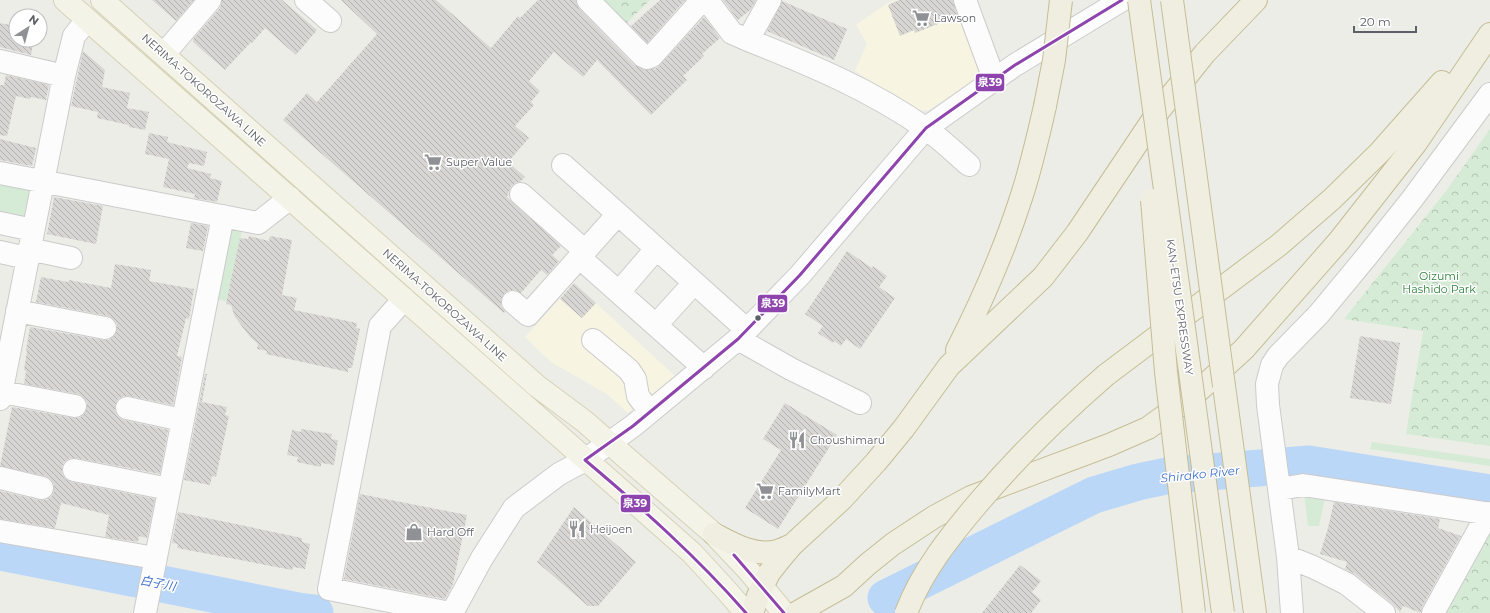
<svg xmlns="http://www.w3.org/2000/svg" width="1490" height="613" viewBox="0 0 1490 613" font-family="Montserrat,'Noto Sans JP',sans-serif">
<defs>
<pattern id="forest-crowns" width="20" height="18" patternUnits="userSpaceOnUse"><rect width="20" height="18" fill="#d5ebd5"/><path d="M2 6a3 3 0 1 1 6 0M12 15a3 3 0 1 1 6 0" fill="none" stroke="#b0c2b1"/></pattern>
<pattern id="building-back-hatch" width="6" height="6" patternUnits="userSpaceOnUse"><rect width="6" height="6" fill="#d7d6d3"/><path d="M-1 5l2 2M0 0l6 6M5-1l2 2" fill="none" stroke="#b2b1af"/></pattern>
</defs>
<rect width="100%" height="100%" fill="#edede8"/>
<!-- commercial -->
<path fill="#f7f5e1" d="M 896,0 L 956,0 L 981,68 L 978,78 L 929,110 L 917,111 L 855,71 L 867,44 L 856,25 L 886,4 Z
M 574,283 L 675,376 L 628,413 L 607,394 L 551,362 L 525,337 Z"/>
<!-- green -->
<path fill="#d5ebd5" d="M 0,183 L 30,188 L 24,223 L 0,219 Z
M 234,229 L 242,231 L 227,301 L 214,299 L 227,234 Z
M 1372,442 L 1490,459 L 1490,466 L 1370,449 Z
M 1304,493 L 1325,498 L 1319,526 L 1308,526 Z"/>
<!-- forest -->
<path fill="url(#forest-crowns)" d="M 598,0 L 650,0 L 623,27 Z
M 1490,129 L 1490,446 L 1406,434 L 1423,331 L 1344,319 L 1446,191 Z
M 1490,528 L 1490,613 L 1441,613 Z"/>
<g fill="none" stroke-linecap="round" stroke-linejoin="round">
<!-- river -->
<path stroke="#bbd7f8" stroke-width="37" d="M 0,552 L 298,611 L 315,613
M 886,598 L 1094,495 L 1138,482 L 1171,475 L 1309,464 L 1490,493"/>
</g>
<!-- building -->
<path fill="url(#building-back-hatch)" d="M 152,0 L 194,0 L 176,21 Z
M 222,0 L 282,0 L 317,30 L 296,55 L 265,28 L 252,43 L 251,42 L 225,70 L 193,42 L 193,39 L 220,8 Z
M 341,0 L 436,0 L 491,48 L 518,16 L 520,18 L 538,0 L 576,0 L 579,9 L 634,65 L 646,70 L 657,68 L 661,64 L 704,17 L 720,38 L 702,54 L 704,56 L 683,76 L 687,80 L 651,115 L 597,60 L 583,77 L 554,52 L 529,81 L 540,91 L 531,102 L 534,105 L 515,126 L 529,138 L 508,162 L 525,177 L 520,182 L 517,182 L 511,186 L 507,197 L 561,246 L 552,255 L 559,261 L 547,275 L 541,270 L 521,293 L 515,290 L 509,290 L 504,294 L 501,300 L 501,306 L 505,311 L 504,313 L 283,120 L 307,93 L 317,102 L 377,34 Z
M 660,0 L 685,0 L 647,43 L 631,26 Z
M 723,0 L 756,0 L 750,10 L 738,20 Z
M 899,0 L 953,0 L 958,16 L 915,33 L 914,30 L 900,36 L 888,5 Z
M 782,1 L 847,29 L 834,60 L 767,31 Z
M 0,23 L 16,26 L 16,40 L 34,40 L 31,55 L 0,47 Z
M 83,51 L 105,70 L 102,87 L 130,93 L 127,108 L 149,112 L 145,130 L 129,127 L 129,125 L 97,118 L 98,112 L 71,106 Z
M 6,75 L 49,85 L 46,100 L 31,97 L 30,99 L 16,96 L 7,136 L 0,135 L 0,85 L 4,85 Z
M 149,133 L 168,137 L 167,142 L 207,152 L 204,166 L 189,163 L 187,168 L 211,174 L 210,178 L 222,181 L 217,202 L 194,198 L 195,194 L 163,187 L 169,159 L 145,154 Z
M 0,139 L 36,148 L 32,166 L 0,160 Z
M 54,197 L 103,206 L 96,244 L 47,234 Z
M 191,223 L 208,226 L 203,251 L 186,248 Z
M 249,236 L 269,241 L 270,236 L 292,240 L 282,295 L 297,298 L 294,310 L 357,323 L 356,328 L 360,329 L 352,368 L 348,368 L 348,372 L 266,354 L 267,351 L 257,349 L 258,344 L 250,337 L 235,317 L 231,305 L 226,304 L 240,238 L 248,239 Z
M 847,251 L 872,268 L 873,266 L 887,276 L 879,287 L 895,298 L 860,349 L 846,339 L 841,346 L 834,341 L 833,343 L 818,333 L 823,326 L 805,314 Z
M 115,264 L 151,270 L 149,281 L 194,289 L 189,319 L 186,318 L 177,356 L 182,357 L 173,405 L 129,396 L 124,396 L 118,399 L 115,406 L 115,411 L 118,417 L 124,420 L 168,430 L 160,474 L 76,458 L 70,458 L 64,462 L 62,467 L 62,474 L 65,479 L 72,482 L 155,499 L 147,538 L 139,536 L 138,542 L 105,537 L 109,515 L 61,503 L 55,528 L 0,519 L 0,491 L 39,500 L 46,500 L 51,497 L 54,491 L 54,484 L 50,479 L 45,476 L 0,466 L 12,407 L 73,418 L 79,418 L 84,414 L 87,408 L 87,402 L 83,397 L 78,394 L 24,384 L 26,371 L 24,370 L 27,351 L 26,350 L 30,327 L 103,340 L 109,340 L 114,336 L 117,330 L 117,324 L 113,319 L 108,316 L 36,302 L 41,277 L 68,282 L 69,280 L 111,288 Z
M 574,283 L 596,303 L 582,318 L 560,299 Z
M 1360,336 L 1400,343 L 1391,404 L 1350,398 Z
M 205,374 L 207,374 L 202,402 L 227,407 L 225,415 L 229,416 L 216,477 L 212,476 L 210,485 L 184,480 Z
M 785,403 L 837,435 L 778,529 L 745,508 L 781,450 L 763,439 Z
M 301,429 L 332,434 L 331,439 L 338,440 L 334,465 L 321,463 L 321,467 L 297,462 L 298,457 L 287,455 L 292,430 L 301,432 Z
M 360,494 L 467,515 L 453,584 L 445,599 L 344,579 Z
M 1334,502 L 1440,519 L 1438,528 L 1461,536 L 1422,607 L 1421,613 L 1403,606 L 1400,612 L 1392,603 L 1355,574 L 1345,569 L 1347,562 L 1320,554 L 1328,528 Z
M 574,507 L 636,562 L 598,606 L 588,606 L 537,562 Z
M 178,512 L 302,538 L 302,542 L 310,544 L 305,569 L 293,567 L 292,570 L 177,548 L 178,544 L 172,543 Z
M 1020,565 L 1041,581 L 1032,592 L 1041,600 L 1031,613 L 982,613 Z"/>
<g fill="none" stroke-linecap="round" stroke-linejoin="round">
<!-- minor casing -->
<g stroke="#cacbca" stroke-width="24">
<path id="minor" d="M 306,0 L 330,21
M 588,0 L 643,56 L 647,58 L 652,56 L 702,0
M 707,0 L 732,33 L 748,40
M 770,0 L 748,40 C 809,64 871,90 925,128 C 941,139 955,153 969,165
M 965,0 L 994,79
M 164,54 L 210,0
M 0,61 L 64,76
M 563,165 L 618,214
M 0,173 L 258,223 L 290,198
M 521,194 L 585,251
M 0,223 L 33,230
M 29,249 L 71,258
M 0,252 L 27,258
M 579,257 L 704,368
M 619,292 L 656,249
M 404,299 L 380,326 L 329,589 L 450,613
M 513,302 L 528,315 L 618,214 L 747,330
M 17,311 L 105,328
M 656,325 L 694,283
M 738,339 L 791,369 L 860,403
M 593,340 L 629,370 L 635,379 L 638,396 L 650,412
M 2,392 L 75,406
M 0,399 L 64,76 L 74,36 L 87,20
M 127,408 L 182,420
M 74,470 L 169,489
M 0,478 L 42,488
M 1280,489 L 1303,485 L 1490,514
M 0,531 L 155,558
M 1288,557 L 1313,567 L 1347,584 L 1384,613
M 145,613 L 223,216
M 452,613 L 482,558 L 514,508 L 559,474 L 585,460 L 633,426 L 738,339 L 800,275 L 926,128 L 1015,65 L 1122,0
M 1292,613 L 1288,557 L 1268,405 L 1267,384 L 1272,365 L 1278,356 L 1319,314 L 1367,256 L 1413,198 L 1490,94
M 1433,613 L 1488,513"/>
</g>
<!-- major casing -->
<g stroke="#d6d2b5" stroke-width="24">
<path id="major" d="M 65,0 L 692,553 L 726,590 L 746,613
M 102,0 L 537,386 L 584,421 L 714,534 L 748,570 L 784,613"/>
</g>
<!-- highway casing -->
<g stroke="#c5bd94" stroke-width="24">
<path id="highway" d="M 957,350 C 982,301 1004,251 1021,198 C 1031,168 1038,137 1045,106
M 1106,375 L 1279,245 L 1332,199 L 1380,152 L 1442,82
M 1224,386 L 1255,613
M 714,534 C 733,544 755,557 777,551 C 782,550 787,547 792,545
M 752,613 L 758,596 L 769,573 L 781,558 L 792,545 L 842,499 L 876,462 L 904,428 L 949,366 L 1043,277 L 1077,233 L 1158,112 L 1205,53 L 1256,0
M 796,613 L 844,586 L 868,564 L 893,544 L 934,517 L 971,497 L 1109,445 L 1148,428 L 1195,394 L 1244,349 L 1339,241 L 1416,143 L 1490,34"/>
</g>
<!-- minor -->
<use href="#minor" stroke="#fcfcfc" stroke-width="22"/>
<!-- major -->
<use href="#major" stroke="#f3f3e8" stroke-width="22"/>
<!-- highway -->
<use href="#highway" stroke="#f0eee1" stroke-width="22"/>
<!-- highway-bridge casing -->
<g stroke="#c5bd94" stroke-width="24" stroke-linecap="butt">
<path id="highway-bridge" d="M 1139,0 L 1223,613
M 1172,0 L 1224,386
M 1045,106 L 1054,60 L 1061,0
M 1152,200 L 1166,372 L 1194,613
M 906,613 C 922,571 950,536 979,502 C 1018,456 1061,414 1106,375"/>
</g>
<!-- highway-bridge -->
<use href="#highway-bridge" stroke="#f0eee1" stroke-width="22"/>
<!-- bus-1 casing -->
<g stroke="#fff" stroke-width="6">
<path id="bus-1" d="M 734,555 L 784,613
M 746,613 C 697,557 642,508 585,460 L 633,426 L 738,339 L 800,275 L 926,128 L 1015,65 L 1122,0"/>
</g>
<!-- bus-1 -->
<use href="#bus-1" stroke="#8e44ad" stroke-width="3"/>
</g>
<!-- icons -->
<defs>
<g id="supermarket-bare" transform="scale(1.38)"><path d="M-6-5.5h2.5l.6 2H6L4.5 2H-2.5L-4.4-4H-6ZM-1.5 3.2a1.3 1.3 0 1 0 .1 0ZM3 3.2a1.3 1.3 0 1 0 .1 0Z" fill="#8f9194" stroke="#fff" stroke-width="2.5" paint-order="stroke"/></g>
<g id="restaurant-bare" transform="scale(1.38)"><path d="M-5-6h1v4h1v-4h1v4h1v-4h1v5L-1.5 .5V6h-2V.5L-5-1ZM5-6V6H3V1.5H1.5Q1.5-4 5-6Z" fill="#8f9194" stroke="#fff" stroke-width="2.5" paint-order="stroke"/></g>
<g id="shop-bare" transform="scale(1.38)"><path d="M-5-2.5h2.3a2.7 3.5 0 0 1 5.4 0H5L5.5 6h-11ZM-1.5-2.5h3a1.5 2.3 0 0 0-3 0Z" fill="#8f9194" stroke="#fff" stroke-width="2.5" paint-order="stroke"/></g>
</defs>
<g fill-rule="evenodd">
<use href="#supermarket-bare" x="921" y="18"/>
<use href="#supermarket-bare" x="433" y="162"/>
<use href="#restaurant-bare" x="797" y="440"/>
<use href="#supermarket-bare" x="765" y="491"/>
<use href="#restaurant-bare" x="577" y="529"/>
<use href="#shop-bare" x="414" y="532"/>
</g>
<!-- markers -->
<circle fill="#5d6067" stroke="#fff" stroke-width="1.5" cx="758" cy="318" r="3.5"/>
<g text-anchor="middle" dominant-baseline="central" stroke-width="3" stroke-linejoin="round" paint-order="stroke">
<!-- poi labels -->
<g font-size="11" fill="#5d6067" stroke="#fff" text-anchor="start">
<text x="934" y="18">Lawson</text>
<text x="446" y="162">Super Value</text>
<text x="810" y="440">Choushimaru</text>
<text x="778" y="491">FamilyMart</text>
<text x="590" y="529">Heijoen</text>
<text x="427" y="532">Hard Off</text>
</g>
<!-- street labels -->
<g font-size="11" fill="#5d6067" stroke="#fff">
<text transform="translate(204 90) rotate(42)">NERIMA-TOKOROZAWA LINE</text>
<text transform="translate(445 305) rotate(42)">NERIMA-TOKOROZAWA LINE</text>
<text transform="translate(1180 307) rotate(82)">KAN-ETSU EXPRESSWAY</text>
</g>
<!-- park labels -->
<g font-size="11" fill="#30823f" stroke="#fff">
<text x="1439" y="276">Oizumi<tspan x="1439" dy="13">Hashido Park</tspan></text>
</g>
<!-- water labels -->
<g font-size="12" font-style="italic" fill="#4172ca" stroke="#fff">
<text transform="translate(1200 474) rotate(-6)">Shirako River</text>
<text transform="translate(158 583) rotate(11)">白子川</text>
</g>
</g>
<g stroke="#fff" stroke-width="1.5">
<rect x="975" y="73" width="30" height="19" rx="4" fill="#8e44ad"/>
<rect x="757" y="294" width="31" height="19" rx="4" fill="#8e44ad"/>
<rect x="620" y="494" width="31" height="19" rx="4" fill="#8e44ad"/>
</g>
<g font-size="11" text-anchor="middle" font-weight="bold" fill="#fff">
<text x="990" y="86">泉39</text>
<text x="773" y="307">泉39</text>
<text x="635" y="507">泉39</text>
</g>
<!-- north arrow -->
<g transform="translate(28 28) rotate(36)"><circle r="19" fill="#ffffff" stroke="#bebfc2"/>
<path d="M0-3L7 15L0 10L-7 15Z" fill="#8f9194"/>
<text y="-6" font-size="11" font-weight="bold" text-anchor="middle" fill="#5d6067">N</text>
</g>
<!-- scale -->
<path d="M1354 26v6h62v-6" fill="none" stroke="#5d6067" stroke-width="2"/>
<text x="1360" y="26" font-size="12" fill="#5d6067" stroke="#ffffff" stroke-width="3" paint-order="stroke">20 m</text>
</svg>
